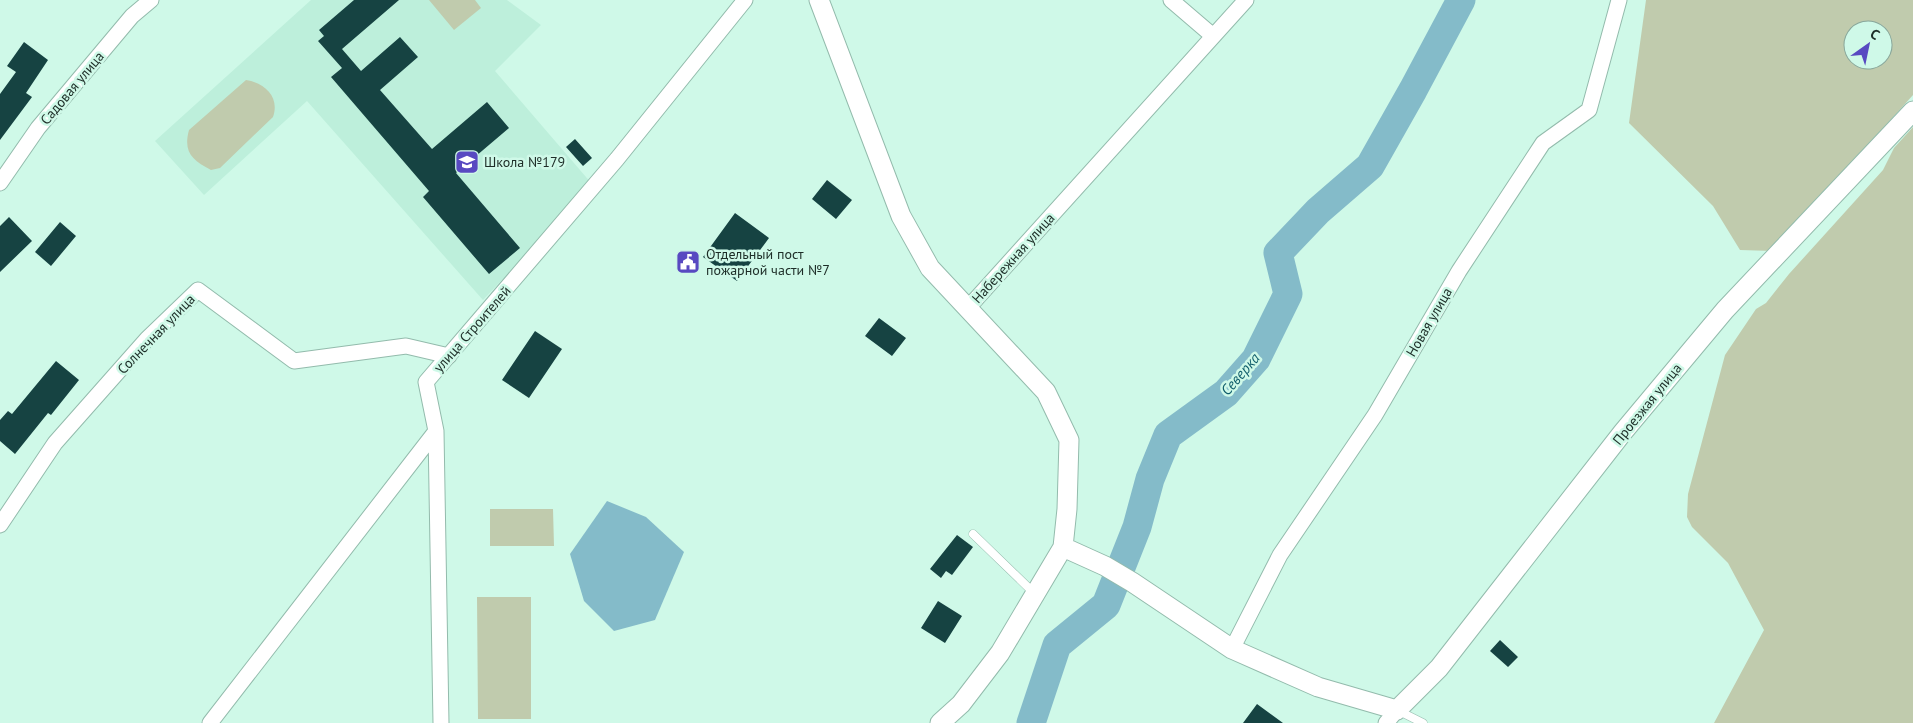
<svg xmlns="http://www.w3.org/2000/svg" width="1913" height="723" viewBox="0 0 1913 723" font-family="'PT Sans',sans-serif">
<rect width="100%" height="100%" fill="#cff9e8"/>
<!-- built -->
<path fill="#bdefdb" d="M 311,0 L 507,0 L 541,25 L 495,71 L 592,184 L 483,300 L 307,101 L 204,195 L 155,141 Z"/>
<!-- green -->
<path fill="#c0cbad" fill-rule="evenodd" d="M 429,0 L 475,0 L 481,8 L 454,30 Z
M 1646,0 L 1913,0 L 1913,95 L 1773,251 L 1740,250 L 1713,206 L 1629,123 ZM 1853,30 L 1883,30 L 1883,60 L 1853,60 Z
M 246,80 C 265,83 280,97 273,117 L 220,168 L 211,170 C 192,160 183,152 189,130 Z
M 1913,127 L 1913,723 L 1714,723 L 1764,630 L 1728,563 L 1692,527 L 1687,517 L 1688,494 L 1725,355 L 1756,309 L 1766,303 L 1789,274 L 1883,170 L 1894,148 Z
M 490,509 L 553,509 L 554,546 L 490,546 Z
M 477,597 L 531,597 L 531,719 L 478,719 Z"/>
<!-- water -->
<path fill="#84bbc9" d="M 607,501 L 646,517 L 684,552 L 655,620 L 614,631 L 584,601 L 570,554 Z"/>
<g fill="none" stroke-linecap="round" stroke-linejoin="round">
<!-- river -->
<path stroke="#84bbc9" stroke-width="29" d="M 1031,723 L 1057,645 L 1106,605 L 1137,527 L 1150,479 L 1168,435 L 1226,393 L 1256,359 L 1288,294 L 1278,253 L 1318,211 L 1370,166 L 1413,90 L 1461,0"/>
</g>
<!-- building -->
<path fill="#164342" d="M 354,0 L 399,0 L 342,49 L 361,71 L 400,37 L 418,57 L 380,90 L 432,149 L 487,102 L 509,128 L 456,173 L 520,248 L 489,274 L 423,197 L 429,191 L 331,77 L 342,68 L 318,41 L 324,36 L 319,30 Z
M 24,42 L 48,60 L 26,93 L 32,97 L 0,140 L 0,94 L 16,72 L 7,66 Z
M 575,139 L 592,158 L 583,166 L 566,147 Z
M 827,180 L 852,200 L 836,219 L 812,199 Z
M 735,213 L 769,238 L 737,281 L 703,257 Z
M 9,217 L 32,241 L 0,272 L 0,226 Z
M 60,222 L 76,236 L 51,266 L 35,252 Z
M 879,318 L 906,338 L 892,356 L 865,336 Z
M 535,331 L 562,349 L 529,398 L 502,380 Z
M 56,361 L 79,380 L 51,415 L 48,413 L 15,454 L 0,441 L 0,420 L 8,411 L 12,414 Z
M 957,535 L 973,547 L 952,575 L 946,571 L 941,578 L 930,569 Z
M 938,601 L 962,616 L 945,643 L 921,628 Z
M 1500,640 L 1518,657 L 1508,667 L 1490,651 Z
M 1257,704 L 1283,723 L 1243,723 Z"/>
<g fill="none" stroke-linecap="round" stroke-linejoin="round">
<!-- service casing -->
<g stroke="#93bbac" stroke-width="9">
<path id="service" d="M 973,534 L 1034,593
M 1399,711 L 1423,723"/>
</g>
<!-- minor casing -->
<g stroke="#93bbac" stroke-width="17">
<path id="minor" d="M 1171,0 L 1213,36
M 0,183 L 38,128 L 132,16 L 151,0
M 967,309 L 1246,0
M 0,525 L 55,443 L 147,339 L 198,290 L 294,361 L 406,346 L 449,356
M 1232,649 L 1280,555 L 1375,415 L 1459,271 L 1543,143 L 1589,110 L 1619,0
M 210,723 L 436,431
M 441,723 L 436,431 L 426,382 L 617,159 L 745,0
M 1386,723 L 1397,710"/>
</g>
<!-- tertiary casing -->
<g stroke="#93bbac" stroke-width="21">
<path id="tertiary" d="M 819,0 L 901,216 L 930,268 L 1046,392 L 1069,440 L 1067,509 L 1063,547 L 1000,653 L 961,704 L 940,723
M 1063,547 L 1105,566 L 1132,582 L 1232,649 L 1318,687 L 1397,710 L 1439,668 L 1623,432 L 1725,310 L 1913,111"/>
</g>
<!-- service -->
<use href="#service" stroke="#fff" stroke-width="8"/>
<!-- minor -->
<use href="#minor" stroke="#fff" stroke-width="15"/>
<!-- tertiary -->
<use href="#tertiary" stroke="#fff" stroke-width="19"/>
</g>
<!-- icons -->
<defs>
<g id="school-square" transform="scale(1.25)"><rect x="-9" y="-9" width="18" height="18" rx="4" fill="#5849c1" stroke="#cff9e8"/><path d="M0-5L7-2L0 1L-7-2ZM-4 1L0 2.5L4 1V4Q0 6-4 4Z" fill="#fff"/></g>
<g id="civic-square" transform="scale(1.25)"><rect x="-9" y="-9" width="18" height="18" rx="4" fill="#5849c1" stroke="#cff9e8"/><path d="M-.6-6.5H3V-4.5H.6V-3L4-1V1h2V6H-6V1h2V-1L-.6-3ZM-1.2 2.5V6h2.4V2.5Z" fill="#fff"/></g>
</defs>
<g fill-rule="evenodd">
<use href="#school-square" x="467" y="162"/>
<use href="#civic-square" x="688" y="262"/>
</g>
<g text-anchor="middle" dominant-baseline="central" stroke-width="5" stroke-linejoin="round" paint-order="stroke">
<!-- street labels -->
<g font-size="14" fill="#1d2d27" stroke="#cff9e8">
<text transform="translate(72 88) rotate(-50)">Садовая улица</text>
<text transform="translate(1013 258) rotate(-48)">Набережная улица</text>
<text transform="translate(1429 322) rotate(-60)">Новая улица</text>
<text transform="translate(472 329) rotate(-49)">улица Строителей</text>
<text transform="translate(156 334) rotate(-46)">Солнечная улица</text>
<text transform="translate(1647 404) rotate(-51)">Проезжая улица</text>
</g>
<!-- poi labels -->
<g font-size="14" fill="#1d2d27" stroke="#cff9e8" text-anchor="start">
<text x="484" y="162">Школа №179</text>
<text x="706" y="254">Отдельный пост<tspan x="706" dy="16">пожарной части №7</tspan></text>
</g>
<!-- water labels -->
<g font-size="15" font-style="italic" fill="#0f5c6a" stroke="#cff9e8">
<text transform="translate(1240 374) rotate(-49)">Северка</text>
</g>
</g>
<!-- north arrow -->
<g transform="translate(1868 45) rotate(33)"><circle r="24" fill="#cff9e8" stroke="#88a79b"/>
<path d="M0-4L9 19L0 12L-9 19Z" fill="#5849c1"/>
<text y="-8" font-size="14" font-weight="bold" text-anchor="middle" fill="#1d2d27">С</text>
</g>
</svg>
